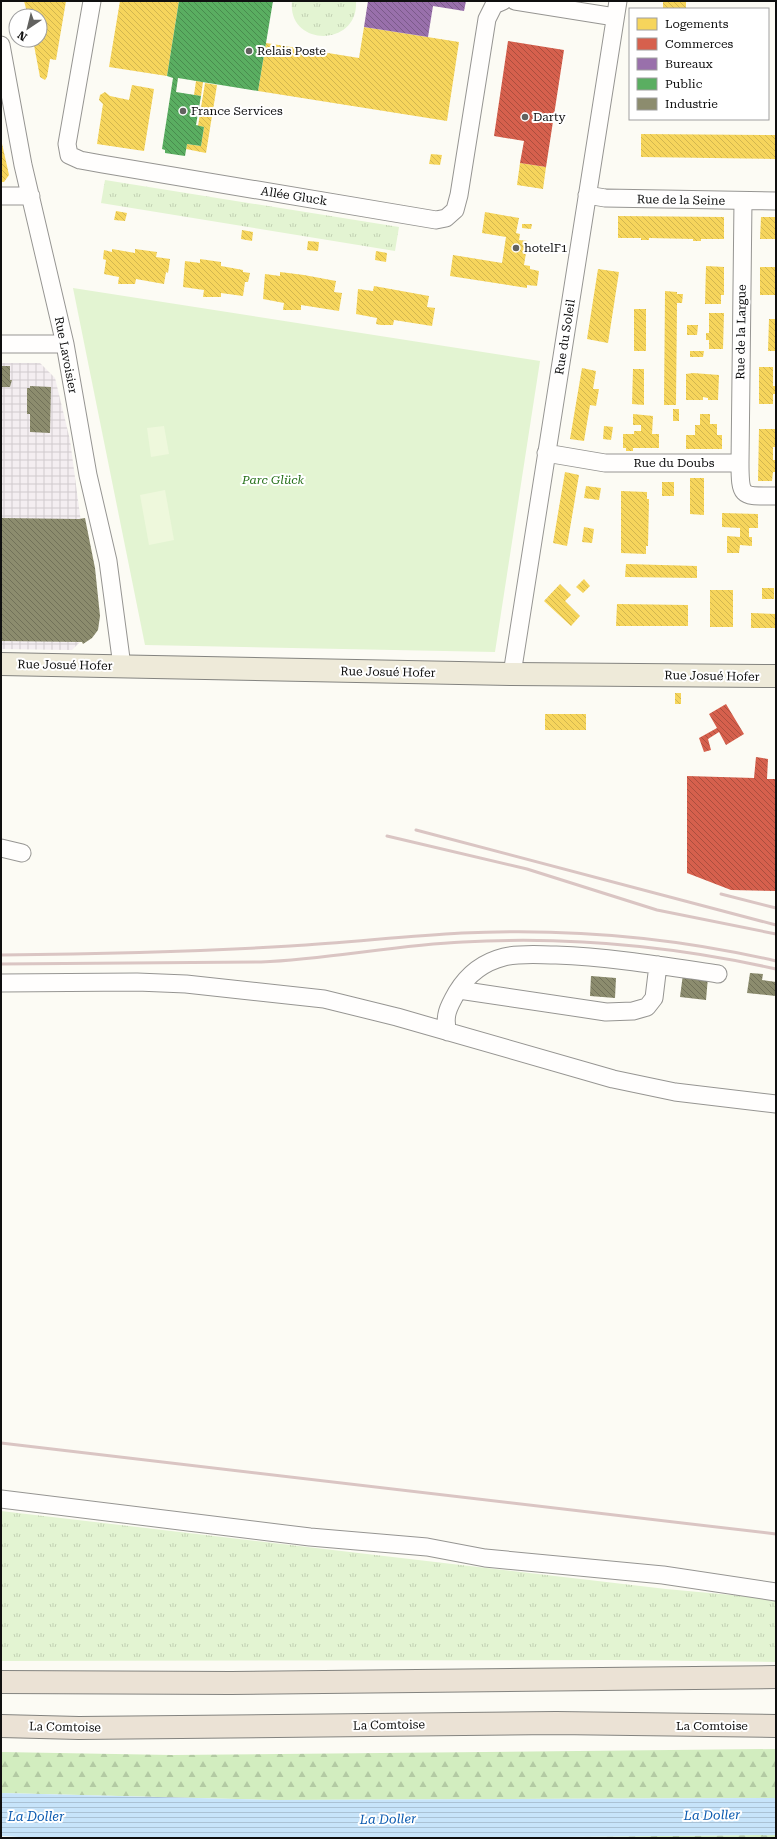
<svg xmlns="http://www.w3.org/2000/svg" width="777" height="1839" viewBox="0 0 777 1839" font-family="'Roboto Serif',serif">
<defs>
<pattern id="industrial-grid" width="8" height="8" patternUnits="userSpaceOnUse"><rect width="8" height="8" fill="#f4eef1"/><path d="M0 4h8M4 0v8" fill="none" stroke="#d0cbcd"/></pattern>
<pattern id="grass-tufts" width="24" height="20" patternUnits="userSpaceOnUse"><rect width="24" height="20" fill="#e3f4d2"/><path d="M3 7l-1-3M5 7V3M7 7l1-3M15 17l-1-3M17 17v-4M19 17l1-3" fill="none" stroke="#c2d0b3"/></pattern>
<pattern id="forest-firs" width="22" height="20" patternUnits="userSpaceOnUse"><rect width="22" height="20" fill="#d2edbf"/><path d="M5 1l3.5 6h-7zM16 11l3.5 6h-7z" fill="#b3caa3"/></pattern>
<pattern id="water-rules" width="6" height="5" patternUnits="userSpaceOnUse"><rect width="6" height="5" fill="#c7e4fa"/><path d="M0 2.5h6" fill="none" stroke="#aac2d5"/></pattern>
<pattern id="homes-back-hatch" width="6" height="6" patternUnits="userSpaceOnUse"><rect width="6" height="6" fill="#f6d55c"/><path d="M-1 5l2 2M0 0l6 6M5-1l2 2" fill="none" stroke="#d2b64f"/></pattern>
<pattern id="shops-back-hatch" width="6" height="6" patternUnits="userSpaceOnUse"><rect width="6" height="6" fill="#d6604d"/><path d="M-1 5l2 2M0 0l6 6M5-1l2 2" fill="none" stroke="#ac4e3e"/></pattern>
<pattern id="offices-back-hatch" width="6" height="6" patternUnits="userSpaceOnUse"><rect width="6" height="6" fill="#9970ab"/><path d="M-1 5l2 2M0 0l6 6M5-1l2 2" fill="none" stroke="#7b5a8a"/></pattern>
<pattern id="public-back-hatch" width="6" height="6" patternUnits="userSpaceOnUse"><rect width="6" height="6" fill="#5aae61"/><path d="M-1 5l2 2M0 0l6 6M5-1l2 2" fill="none" stroke="#498c4e"/></pattern>
<pattern id="industry-back-hatch" width="6" height="6" patternUnits="userSpaceOnUse"><rect width="6" height="6" fill="#8c8c6e"/><path d="M-1 5l2 2M0 0l6 6M5-1l2 2" fill="none" stroke="#717159"/></pattern>
</defs>
<rect width="100%" height="100%" fill="#fcfbf4"/>
<!-- industrial -->
<path fill="url(#industrial-grid)" d="M 1,363 L 40,363 L 55,378 L 70,440 L 95,627 L 72,650 L 1,649 Z"/>
<!-- grass -->
<path fill="url(#grass-tufts)" d="M 292,1 L 356,1 C 359,48 287,47 292,1 Z
M 105,180 L 399,227 L 395,251 L 101,203 Z
M 1,1511 L 666,1589 L 776,1599 L 776,1662 L 616,1660 L 1,1661 Z"/>
<!-- forest -->
<path fill="url(#forest-firs)" d="M 776,1749 L 776,1798 L 274,1800 L 1,1793 L 1,1752 L 172,1755 Z
M 776,1835 L 776,1838 L 454,1838 Z"/>
<!-- park -->
<path fill="#e3f4d2" d="M 73,288 L 540,361 L 495,652 L 145,645 Z"/>
<!-- pitch -->
<path fill="#eef8dc" d="M 164,426 L 169,454 L 151,457 L 147,428 Z
M 165,490 L 174,540 L 149,545 L 140,495 Z"/>
<!-- water -->
<path fill="url(#water-rules)" d="M 1,1793 L 274,1800 L 776,1798 L 776,1835 L 454,1838 L 37,1838 L 1,1836 Z"/>
<!-- homes -->
<path fill="url(#homes-back-hatch)" d="M 24,1 L 66,1 L 56,60 L 50,59 L 47,77 L 45,80 L 40,77 L 33,40 L 40,40 L 40,16 L 28,16 Z
M 120,1 L 179,1 L 167,76 L 109,67 Z
M 663,1 L 686,1 L 686,9 L 663,9 Z
M 364,27 L 459,42 L 447,121 L 258,91 L 266,43 L 359,58 Z
M 196,81 L 203,82 L 201,96 L 194,95 Z
M 205,83 L 217,85 L 206,153 L 186,149 L 187,144 L 201,146 L 204,127 L 198,126 Z
M 132,85 L 154,89 L 144,151 L 97,144 L 103,104 L 99,100 L 100,95 L 105,92 L 110,96 L 129,100 Z
M 641,134 L 776,135 L 776,159 L 641,157 Z
M 1,139 L 9,175 L 4,182 L 1,182 Z
M 431,154 L 442,155 L 440,165 L 429,164 Z
M 520,163 L 546,167 L 543,189 L 517,185 Z
M 116,211 L 127,213 L 125,221 L 114,220 Z
M 485,212 L 519,218 L 516,233 L 520,234 L 519,240 L 528,241 L 524,265 L 530,266 L 530,269 L 539,271 L 537,286 L 527,285 L 527,288 L 450,276 L 453,255 L 502,263 L 506,237 L 482,233 Z
M 618,216 L 724,217 L 724,239 L 701,239 L 701,241 L 693,241 L 693,239 L 649,238 L 649,240 L 641,240 L 641,238 L 618,238 Z
M 761,217 L 776,217 L 776,239 L 760,239 Z
M 522,224 L 532,224 L 531,229 L 522,228 Z
M 242,230 L 253,232 L 252,241 L 241,239 Z
M 308,241 L 319,242 L 318,251 L 307,250 Z
M 112,249 L 135,253 L 135,249 L 157,252 L 156,257 L 170,259 L 168,273 L 166,272 L 164,284 L 136,279 L 135,284 L 118,284 L 119,277 L 104,274 L 106,260 L 103,259 L 104,250 L 112,252 Z
M 376,251 L 387,253 L 386,262 L 375,260 Z
M 200,259 L 221,262 L 221,266 L 243,270 L 243,272 L 250,273 L 248,282 L 245,282 L 243,296 L 221,293 L 221,297 L 203,297 L 204,290 L 183,287 L 185,261 L 200,263 Z
M 706,266 L 724,267 L 724,295 L 721,295 L 721,304 L 705,304 Z
M 760,267 L 776,267 L 776,295 L 760,295 Z
M 598,269 L 619,272 L 608,343 L 587,339 Z
M 280,272 L 304,275 L 336,281 L 334,292 L 342,293 L 339,311 L 301,305 L 301,310 L 283,310 L 284,303 L 263,299 L 265,274 L 280,276 Z
M 374,286 L 429,296 L 427,307 L 435,308 L 432,326 L 394,320 L 393,325 L 381,325 L 376,324 L 377,318 L 356,314 L 358,289 L 373,291 Z
M 665,291 L 677,292 L 677,294 L 683,294 L 682,303 L 677,303 L 676,405 L 664,405 Z
M 634,309 L 646,309 L 646,351 L 634,351 Z
M 709,313 L 724,313 L 723,349 L 709,349 L 709,340 L 706,340 L 706,333 L 709,333 Z
M 769,319 L 776,319 L 776,351 L 768,351 Z
M 687,325 L 698,325 L 697,335 L 687,335 Z
M 690,351 L 704,351 L 703,357 L 690,357 Z
M 759,367 L 773,367 L 773,386 L 776,386 L 776,394 L 773,394 L 773,404 L 759,404 Z
M 582,368 L 596,371 L 593,389 L 599,389 L 596,406 L 590,405 L 584,441 L 570,439 Z
M 633,369 L 644,369 L 644,405 L 632,404 Z
M 693,373 L 719,375 L 718,400 L 708,400 L 708,398 L 703,397 L 703,400 L 686,400 L 686,374 Z
M 673,409 L 679,409 L 679,421 L 673,421 Z
M 633,414 L 653,416 L 652,434 L 659,434 L 659,448 L 633,448 L 633,451 L 626,451 L 626,448 L 623,448 L 623,434 L 634,434 L 634,431 L 641,431 L 641,425 L 633,425 Z
M 700,414 L 710,414 L 710,424 L 717,424 L 717,435 L 722,435 L 722,449 L 686,449 L 686,435 L 695,435 L 695,425 L 700,425 Z
M 604,426 L 613,427 L 611,440 L 603,439 Z
M 759,429 L 776,429 L 776,447 L 773,447 L 773,460 L 776,460 L 776,472 L 773,472 L 772,481 L 758,481 Z
M 565,472 L 579,475 L 567,546 L 553,543 Z
M 690,478 L 704,478 L 704,515 L 690,514 Z
M 662,482 L 674,482 L 674,496 L 662,496 Z
M 586,486 L 601,488 L 599,500 L 584,498 Z
M 621,491 L 647,492 L 647,499 L 649,499 L 648,546 L 646,546 L 646,554 L 621,553 Z
M 722,513 L 758,514 L 758,528 L 749,528 L 749,537 L 752,537 L 752,546 L 740,545 L 739,553 L 727,553 L 727,536 L 740,537 L 740,528 L 722,527 Z
M 584,527 L 594,529 L 592,543 L 582,542 Z
M 626,564 L 697,566 L 697,578 L 625,577 Z
M 584,579 L 590,586 L 583,593 L 576,587 Z
M 560,584 L 571,595 L 565,601 L 580,616 L 571,626 L 544,601 Z
M 762,588 L 774,588 L 774,599 L 762,599 Z
M 710,590 L 733,590 L 733,627 L 710,627 Z
M 617,604 L 688,605 L 688,626 L 616,626 Z
M 751,613 L 776,614 L 776,628 L 751,628 Z
M 675,693 L 681,693 L 681,704 L 675,704 Z
M 545,714 L 586,714 L 586,730 L 545,730 Z"/>
<!-- shops -->
<path fill="url(#shops-back-hatch)" d="M 508,41 L 564,50 L 546,167 L 520,163 L 524,141 L 494,136 Z
M 726,704 L 744,734 L 726,745 L 719,732 L 708,739 L 711,750 L 704,752 L 699,738 L 717,728 L 709,714 Z
M 756,757 L 768,759 L 767,779 L 776,779 L 776,891 L 731,890 L 687,873 L 687,776 L 754,778 Z"/>
<!-- offices -->
<path fill="url(#offices-back-hatch)" d="M 368,1 L 466,1 L 464,11 L 433,6 L 428,37 L 364,27 Z"/>
<!-- public -->
<path fill="url(#public-back-hatch)" d="M 179,1 L 273,1 L 258,91 L 178,78 L 176,92 L 201,96 L 196,125 L 204,127 L 201,146 L 187,144 L 185,156 L 165,153 L 165,150 L 162,149 L 173,78 L 167,76 Z"/>
<!-- industry -->
<path fill="url(#industry-back-hatch)" d="M 1,366 L 10,366 L 10,380 L 12,380 L 10,387 L 1,387 Z
M 30,386 L 51,387 L 50,433 L 30,432 L 30,414 L 27,414 L 27,388 L 30,388 Z
M 1,518 L 79,519 L 85,518 L 95,568 L 100,616 L 98,630 L 92,638 L 83,644 L 82,642 L 1,641 Z
M 750,973 L 763,974 L 762,980 L 776,982 L 776,996 L 747,993 Z
M 683,974 L 708,977 L 706,1000 L 680,997 Z
M 591,976 L 616,978 L 615,998 L 590,996 Z"/>
<g fill="none" stroke-linecap="round" stroke-linejoin="round">
<!-- minor casing -->
<g stroke="#969592" stroke-width="19">
<path id="minor" d="M 92,1 L 67,144 L 69,155 L 80,160 L 102,164 L 436,220 L 446,218 L 455,210 L 459,195 L 487,19 L 494,5 L 503,1
M 515,1 L 615,17
M 1,45 L 23,165 L 65,344 L 88,475 L 108,561 L 122,666
M 587,195 L 605,198 L 776,201
M 1,196 L 31,196
M 1,344 L 65,344
M 546,453 L 605,463 L 740,463 C 740,499 742,496 776,496
M 740,463 L 743,201
M 512,674 L 618,1
M 1,848 L 22,853
M 1,983 L 137,982 L 186,984 L 324,999 L 397,1017 L 613,1079 L 675,1092 L 776,1104
M 459,990 L 606,1012 L 633,1011 L 647,1007 L 654,998 L 658,965
M 448,1032 C 443,1016 449,1006 457,992 C 468,974 484,962 504,957 C 521,953 539,955 556,955 C 610,957 664,966 718,974
M 1,1499 L 310,1537 L 427,1547 L 485,1558 L 663,1575 L 776,1592"/>
</g>
<!-- major casing -->
<g stroke="#83837f" stroke-width="24">
<path id="major" d="M 1,664 L 512,674 L 776,676"/>
</g>
<!-- highway casing -->
<g stroke="#83837f" stroke-width="24">
<path id="highway" d="M 1,1682 L 231,1683 L 776,1677
M 1,1726 L 79,1728 L 556,1723 L 776,1726"/>
</g>
<!-- minor -->
<use href="#minor" stroke="#fffefd" stroke-width="17"/>
<!-- major -->
<use href="#major" stroke="#eeead9" stroke-width="22"/>
<!-- highway -->
<use href="#highway" stroke="#ebe2d5" stroke-width="22"/>
<!-- rail -->
<path stroke="#dac5c3" stroke-width="3" d="M 416,830 L 776,925
M 387,836 L 527,869 L 657,910 L 776,934
M 721,894 L 776,908
M 1,955 C 97,954 194,952 290,946 C 347,943 404,936 462,933 C 567,928 673,937 776,961
M 1,964 L 261,962 C 329,959 396,945 463,942 C 569,936 673,946 776,969
M 1,1443 L 776,1534"/>
</g>
<!-- markers -->
<g fill="#62625f" stroke="#fff" stroke-width="1.5">
<circle cx="249" cy="51" r="4"/>
<circle cx="183" cy="111" r="4"/>
<circle cx="525" cy="117" r="4"/>
<circle cx="516" cy="248" r="4"/>
</g>
<g text-anchor="middle" dominant-baseline="central" stroke-width="4" stroke-linejoin="round" paint-order="stroke">
<!-- poi labels -->
<g font-size="12" fill="#0f0f0f" stroke="#fff" text-anchor="start">
<text x="257" y="51">Relais Poste</text>
<text x="191" y="111">France Services</text>
<text x="533" y="117">Darty</text>
<text x="524" y="248">hotelF1</text>
</g>
<!-- street labels -->
<g font-size="12" fill="#0f0f0f" stroke="#fff">
<text transform="translate(294 196) rotate(9)">Allée Gluck</text>
<text transform="translate(681 200) rotate(1)">Rue de la Seine</text>
<text transform="translate(741 332) rotate(-89)">Rue de la Largue</text>
<text transform="translate(565 337) rotate(-81)">Rue du Soleil</text>
<text transform="translate(66 355) rotate(79)">Rue Lavoisier</text>
<text x="674" y="463">Rue du Doubs</text>
<text transform="translate(65 665) rotate(1)">Rue Josué Hofer</text>
<text transform="translate(388 672) rotate(1)">Rue Josué Hofer</text>
<text transform="translate(712 676) rotate(1)">Rue Josué Hofer</text>
<text transform="translate(389 1725) rotate(-1)">La Comtoise</text>
<text x="712" y="1726">La Comtoise</text>
<text transform="translate(65 1727) rotate(1)">La Comtoise</text>
</g>
<!-- park labels -->
<g font-size="12" font-style="italic" fill="#236f17" stroke="#fff">
<text x="273" y="480">Parc Glück</text>
</g>
<!-- water labels -->
<g font-size="13" font-style="italic" fill="#0a5ab0" stroke="#fff">
<text transform="translate(712 1815) rotate(-1)">La Doller</text>
<text x="36" y="1816">La Doller</text>
<text transform="translate(388 1819) rotate(-1)">La Doller</text>
</g>
</g>
<!-- border -->
<rect width="777" height="1839" fill="none" stroke="#0f0f0f" stroke-width="4"/>
<!-- legend -->
<rect x="629" y="8" width="140" height="112" fill="#ffffff" stroke="#9f9f9f"/>
<rect x="637" y="18" width="20" height="12" fill="#f6d55c" stroke="#9f9f9f"/>
<text x="665" y="28" font-size="12" fill="#0f0f0f">Logements</text>
<rect x="637" y="38" width="20" height="12" fill="#d6604d" stroke="#9f9f9f"/>
<text x="665" y="48" font-size="12" fill="#0f0f0f">Commerces</text>
<rect x="637" y="58" width="20" height="12" fill="#9970ab" stroke="#9f9f9f"/>
<text x="665" y="68" font-size="12" fill="#0f0f0f">Bureaux</text>
<rect x="637" y="78" width="20" height="12" fill="#5aae61" stroke="#9f9f9f"/>
<text x="665" y="88" font-size="12" fill="#0f0f0f">Public</text>
<rect x="637" y="98" width="20" height="12" fill="#8c8c6e" stroke="#9f9f9f"/>
<text x="665" y="108" font-size="12" fill="#0f0f0f">Industrie</text>
<!-- north arrow -->
<g transform="translate(28 28) rotate(215)"><circle r="19" fill="#ffffff" stroke="#9f9f9f"/>
<path d="M0-3L7 15L0 10L-7 15Z" fill="#62625f"/>
<text y="-6" font-size="11" font-weight="bold" text-anchor="middle" fill="#0f0f0f">N</text>
</g>
</svg>
